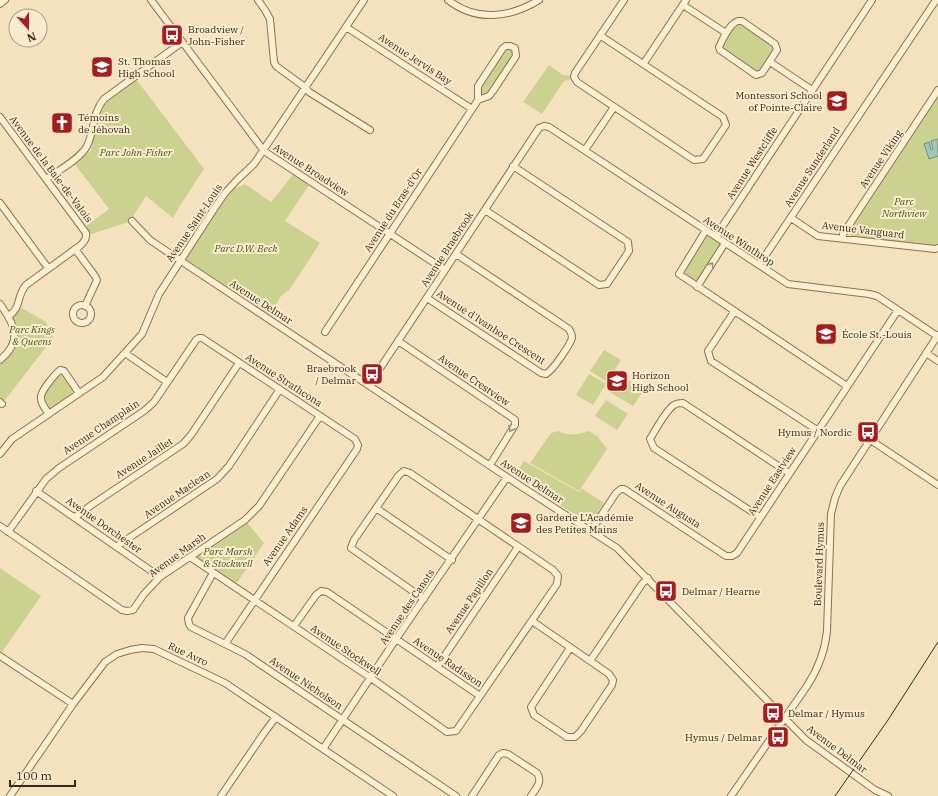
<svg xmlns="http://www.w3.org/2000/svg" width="938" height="796" viewBox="0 0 938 796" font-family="'IBM Plex Serif',serif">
<rect width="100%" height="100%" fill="#f3e2bd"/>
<!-- green -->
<path fill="#cbd290" d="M 738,21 L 776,47 L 770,62 L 756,75 L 720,50 L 726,33 Z
M 506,46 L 516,52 L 485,98 L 478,95 L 478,90 Z
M 549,65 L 563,75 L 570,76 L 571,79 L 564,81 L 542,114 L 523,102 Z
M 136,79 L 204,169 L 179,207 L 173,218 L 146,196 L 134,215 L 132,221 L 91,234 L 86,226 L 109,209 L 74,163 L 91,151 L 99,112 L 102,106 Z
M 938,95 L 938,244 L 934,246 L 852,236 L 849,233 L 849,228 Z
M 295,172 L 311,182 L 285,221 L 320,243 L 294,283 L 289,290 L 281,296 L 268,318 L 181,261 L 225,193 L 245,184 L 271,202 Z
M 706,235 L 722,245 L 697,283 L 683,273 Z
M 18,306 L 46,322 L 53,338 L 2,404 L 0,402 L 0,360 L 15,337 L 9,316 Z
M 604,350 L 621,360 L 607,382 L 590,371 Z
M 60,370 L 79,393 L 49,414 L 42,403 L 42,393 Z
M 589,374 L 606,384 L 593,405 L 576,395 Z
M 622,376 L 644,390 L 633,406 L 611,393 Z
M 606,400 L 628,414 L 617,430 L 595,416 Z
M 558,431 C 569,436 577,435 589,431 L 598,437 L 607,449 L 579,491 L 530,463 L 551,433 Z
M 524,461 L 579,492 L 582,488 L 584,490 L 604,503 L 592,521 L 586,522 L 514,475 Z
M 245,520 L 264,543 L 234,587 L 190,557 Z
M 0,568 L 41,596 L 2,652 L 0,652 Z"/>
<!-- water -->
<path fill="#a2c4b9" stroke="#689287" d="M 938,139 L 938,156 L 929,159 L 924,144 L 929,142 L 931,150 L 933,149 L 931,141 Z"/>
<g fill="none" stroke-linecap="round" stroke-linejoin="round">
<!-- minor casing -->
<g stroke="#8d7154" stroke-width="8">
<path id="minor" d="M 151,0 L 264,151 L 445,270
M 258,0 L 265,10 L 270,19 L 274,62 L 276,66 L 306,88 L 309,92 L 370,130
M 448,0 C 476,22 510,18 539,0
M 0,4 L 5,0
M 683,5 L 726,33
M 738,21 L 742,21 L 775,44 L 777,50 L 762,73 L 756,75 L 720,50 L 719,47 C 723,39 729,24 738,21 Z
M 346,27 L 472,109
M 601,36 L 723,117 L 726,125 L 703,159 L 694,160 L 577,82 L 574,77 L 575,73 L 624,0
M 506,46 L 510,46 L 515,48 L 516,56 L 493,91 L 489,96 L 478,100 L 478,86 L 503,48 Z
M 770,62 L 812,90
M 644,63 L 686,0
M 0,117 L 86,233 C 87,238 85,241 81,245 L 26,285 C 16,297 22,306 9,316
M 585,150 L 614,107
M 46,179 C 58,171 81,158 87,146 C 95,130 92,113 104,99 L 181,43
M 0,203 L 48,268
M 485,210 L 599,285 L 607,284 L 629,251 L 628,242 L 513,166
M 791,218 L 818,236 L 935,249 L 938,248
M 132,221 L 150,240 L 181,261 L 522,487 L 617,548 L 806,740 L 875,790 L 888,796
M 706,230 L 679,274 L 847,386
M 716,236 L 872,0
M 843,238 L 843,234 L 938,90
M 75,249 L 95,276 L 97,280 L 85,306
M 759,265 L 936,0
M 697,287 L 725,243
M 427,298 L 541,373 L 546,374 C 553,370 570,345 572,338 C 572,334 571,332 569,329 L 456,254
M 0,304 C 15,325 23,341 0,360
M73 314a9 9 0 1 1 18 0a9 9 0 1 1-18 0Z
M 734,312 L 708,351 L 711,361 L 817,430
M 325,332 L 478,100
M 398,341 L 511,417 L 515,420 L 515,425 L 490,465
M 125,353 L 167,382
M 926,353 L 938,361
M 369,385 L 539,128 L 544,126 L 549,127 L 788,284 L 869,294 L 877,296 L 937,336
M 0,402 L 2,404
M 49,414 C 45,408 40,403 41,396 C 42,390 55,374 60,370 L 64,371 L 79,393
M 869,439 L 938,485
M 0,454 L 12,439 L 103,377 L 142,334 L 159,294 L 214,209 L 225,193 L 238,179 L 254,164 L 364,0
M 36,491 L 160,577
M 376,508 L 452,560
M 75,517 L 93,504 L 183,444 L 191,435 L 239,363
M 760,517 L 654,448 L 650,439 C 655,431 666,410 674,405 C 677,403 679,403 683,403 L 789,473
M 0,526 L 122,610 L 127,611 L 133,610 L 144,594 L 160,577 L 245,520 L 259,506 L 320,416
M 591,531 L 616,493 L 621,489 L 624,489 L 726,556 L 732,556 L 737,553 L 898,310
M 8,532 L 46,479 L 59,468 L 144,411 L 154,402 L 196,340 L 199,338 L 202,338 L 355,439 L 358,445 L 357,449 L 225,644
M 117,546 L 217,479 L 229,466 L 280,389
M 190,557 L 371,678 L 447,732 L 456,731 L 557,584 L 558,576 L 553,570 L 410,473 L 404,471 L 399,475 L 354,540 L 351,548 L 424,599
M 213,573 L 188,618 L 189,624 L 191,627 L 245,654 L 456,796
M 532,621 L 609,674 L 613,680 L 612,685 L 581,731 L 575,737 L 567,737 L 534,715 L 531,707 L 570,648
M 294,626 L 316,595 L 321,591 L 327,592 L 480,696
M 0,656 L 73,704
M 590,661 L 642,584 L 648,578
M 437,667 L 518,547
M 323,749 L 396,639 L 507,477
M 10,796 L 73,704 L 105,662 L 117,654 L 130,650 L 142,648 L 154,649 L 225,683 L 393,796
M 221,796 L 264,733 L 276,717
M 472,796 L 499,755 L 503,753 L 508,754 L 537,773 C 543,782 536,788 531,796
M 731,796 L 807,686 C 818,669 825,652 827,631 L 831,514 L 835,498 L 840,486 L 938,335"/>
</g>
<!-- minor -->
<use href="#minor" stroke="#fdefd2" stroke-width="6"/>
<!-- tram -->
<path stroke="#3a2a1b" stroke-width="1" d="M 835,796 L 888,720 L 938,642"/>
</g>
<!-- one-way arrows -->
<defs><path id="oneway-chevron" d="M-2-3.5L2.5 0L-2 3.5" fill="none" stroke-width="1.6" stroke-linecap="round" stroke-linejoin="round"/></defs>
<g stroke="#9c8c76">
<use href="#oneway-chevron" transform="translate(711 265) rotate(-57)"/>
<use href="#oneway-chevron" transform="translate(511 429) rotate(118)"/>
</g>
<!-- icons -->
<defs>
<g id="bus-square" transform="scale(1.15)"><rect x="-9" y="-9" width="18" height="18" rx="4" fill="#a31d21" stroke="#f9ecce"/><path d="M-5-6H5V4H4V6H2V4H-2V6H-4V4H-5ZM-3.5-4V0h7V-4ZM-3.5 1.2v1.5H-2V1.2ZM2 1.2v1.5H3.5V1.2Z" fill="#fff"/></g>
<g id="school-square" transform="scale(1.15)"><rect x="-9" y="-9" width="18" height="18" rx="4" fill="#a31d21" stroke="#f9ecce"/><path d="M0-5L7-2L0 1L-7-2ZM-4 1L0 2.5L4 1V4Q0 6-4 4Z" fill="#fff"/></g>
<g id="church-square" transform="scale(1.15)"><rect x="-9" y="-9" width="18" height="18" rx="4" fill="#a31d21" stroke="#f9ecce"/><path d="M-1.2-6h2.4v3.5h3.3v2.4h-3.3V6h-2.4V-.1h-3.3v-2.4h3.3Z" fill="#fff"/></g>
</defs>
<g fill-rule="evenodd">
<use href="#bus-square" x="172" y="35"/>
<use href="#school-square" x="102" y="67"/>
<use href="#school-square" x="837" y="101"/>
<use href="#church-square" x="62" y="123"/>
<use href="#school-square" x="826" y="334"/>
<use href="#bus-square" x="372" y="374"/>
<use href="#school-square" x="617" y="381"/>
<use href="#bus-square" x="868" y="432"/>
<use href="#school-square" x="521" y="523"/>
<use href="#bus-square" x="666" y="591"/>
<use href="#bus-square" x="773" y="713"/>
<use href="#bus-square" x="778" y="737"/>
</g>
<g text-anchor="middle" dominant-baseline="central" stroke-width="4" stroke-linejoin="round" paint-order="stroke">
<!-- poi labels -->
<g font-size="10" fill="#3a2a1b" stroke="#f9ecce" text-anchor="start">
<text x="188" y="29">Broadview /<tspan x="188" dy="12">John-Fisher</tspan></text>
<text x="118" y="61">St. Thomas<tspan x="118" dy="12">High School</tspan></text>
<text x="822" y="95" text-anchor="end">Montessori School<tspan x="822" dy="12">of Pointe-Claire</tspan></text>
<text x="78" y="117">Témoins<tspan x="78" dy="12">de Jéhovah</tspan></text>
<text x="842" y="334">École St.-Louis</text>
<text x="356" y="368" text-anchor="end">Braebrook<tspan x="356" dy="12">/ Delmar</tspan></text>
<text x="632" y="375">Horizon<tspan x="632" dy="12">High School</tspan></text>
<text x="852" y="432" text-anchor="end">Hymus / Nordic</text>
<text x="536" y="517">Garderie L'Académie<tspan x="536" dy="12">des Petites Mains</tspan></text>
<text x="682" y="591">Delmar / Hearne</text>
<text x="788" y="713">Delmar / Hymus</text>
<text x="762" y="737" text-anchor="end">Hymus / Delmar</text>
</g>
<!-- street labels -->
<g font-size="10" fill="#3a2a1b" stroke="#f9ecce">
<text transform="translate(415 59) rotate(33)">Avenue Jervis Bay</text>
<text transform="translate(881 159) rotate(-56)">Avenue Viking</text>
<text transform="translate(752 163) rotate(-57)">Avenue Westcliffe</text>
<text transform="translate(812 167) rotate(-57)">Avenue Sunderland</text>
<text transform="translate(51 169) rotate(53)">Avenue de la Baie-de-Valois</text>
<text transform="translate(311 170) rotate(33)">Avenue Broadview</text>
<text transform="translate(393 210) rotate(-57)">Avenue du Bras-d'Or</text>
<text transform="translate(194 223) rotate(-56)">Avenue Saint-Louis</text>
<text transform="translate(863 230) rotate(7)">Avenue Vanguard</text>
<text transform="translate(739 241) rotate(33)">Avenue Winthrop</text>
<text transform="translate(447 249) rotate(-57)">Avenue Braebrook</text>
<text transform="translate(261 302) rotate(33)">Avenue Delmar</text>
<text transform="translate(491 327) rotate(33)">Avenue d'Ivanhoe Crescent</text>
<text transform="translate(284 380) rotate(33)">Avenue Strathcona</text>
<text transform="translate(474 380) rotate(34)">Avenue Crestview</text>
<text transform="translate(101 427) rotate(-34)">Avenue Champlain</text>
<text transform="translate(144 458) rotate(-33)">Avenue Jaillet</text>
<text transform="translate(532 481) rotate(33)">Avenue Delmar</text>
<text transform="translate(772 481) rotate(-57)">Avenue Eastview</text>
<text transform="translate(177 494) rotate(-34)">Avenue Maclean</text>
<text transform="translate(668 505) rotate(33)">Avenue Augusta</text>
<text transform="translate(104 525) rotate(35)">Avenue Dorchester</text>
<text transform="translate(285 536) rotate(-55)">Avenue Adams</text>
<text transform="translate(177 555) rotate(-36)">Avenue Marsh</text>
<text transform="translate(819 564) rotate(-88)">Boulevard Hymus</text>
<text transform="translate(469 601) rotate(-56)">Avenue Papillon</text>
<text transform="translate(407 607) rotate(-56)">Avenue des Canots</text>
<text transform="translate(346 650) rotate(34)">Avenue Stockwell</text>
<text transform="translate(188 654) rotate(25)">Rue Avro</text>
<text transform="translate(448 662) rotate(34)">Avenue Radisson</text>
<text transform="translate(306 683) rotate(34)">Avenue Nicholson</text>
<text transform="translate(837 749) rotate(37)">Avenue Delmar</text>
</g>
<!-- park labels -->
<g font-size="10" font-style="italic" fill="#4c591f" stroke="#f9ecce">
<text x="136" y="152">Parc John-Fisher</text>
<text x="904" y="201">Parc<tspan x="904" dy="12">Northview</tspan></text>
<text x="246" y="248">Parc D.W. Beck</text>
<text x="32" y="329">Parc Kings<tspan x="32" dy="12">&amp; Queens</tspan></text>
<text x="228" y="551">Parc Marsh<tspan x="228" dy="12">&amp; Stockwell</tspan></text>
</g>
</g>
<!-- north arrow -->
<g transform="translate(28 28) rotate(159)"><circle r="19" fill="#f9ecce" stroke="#ad9e86"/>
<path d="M0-3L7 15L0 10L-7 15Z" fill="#a31d21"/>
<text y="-6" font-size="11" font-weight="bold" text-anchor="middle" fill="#3a2a1b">N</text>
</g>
<!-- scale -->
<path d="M10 780v6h65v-6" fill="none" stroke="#3a2a1b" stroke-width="2"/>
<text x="16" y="780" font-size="12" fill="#3a2a1b" stroke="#f9ecce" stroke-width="3" paint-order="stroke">100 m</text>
</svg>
